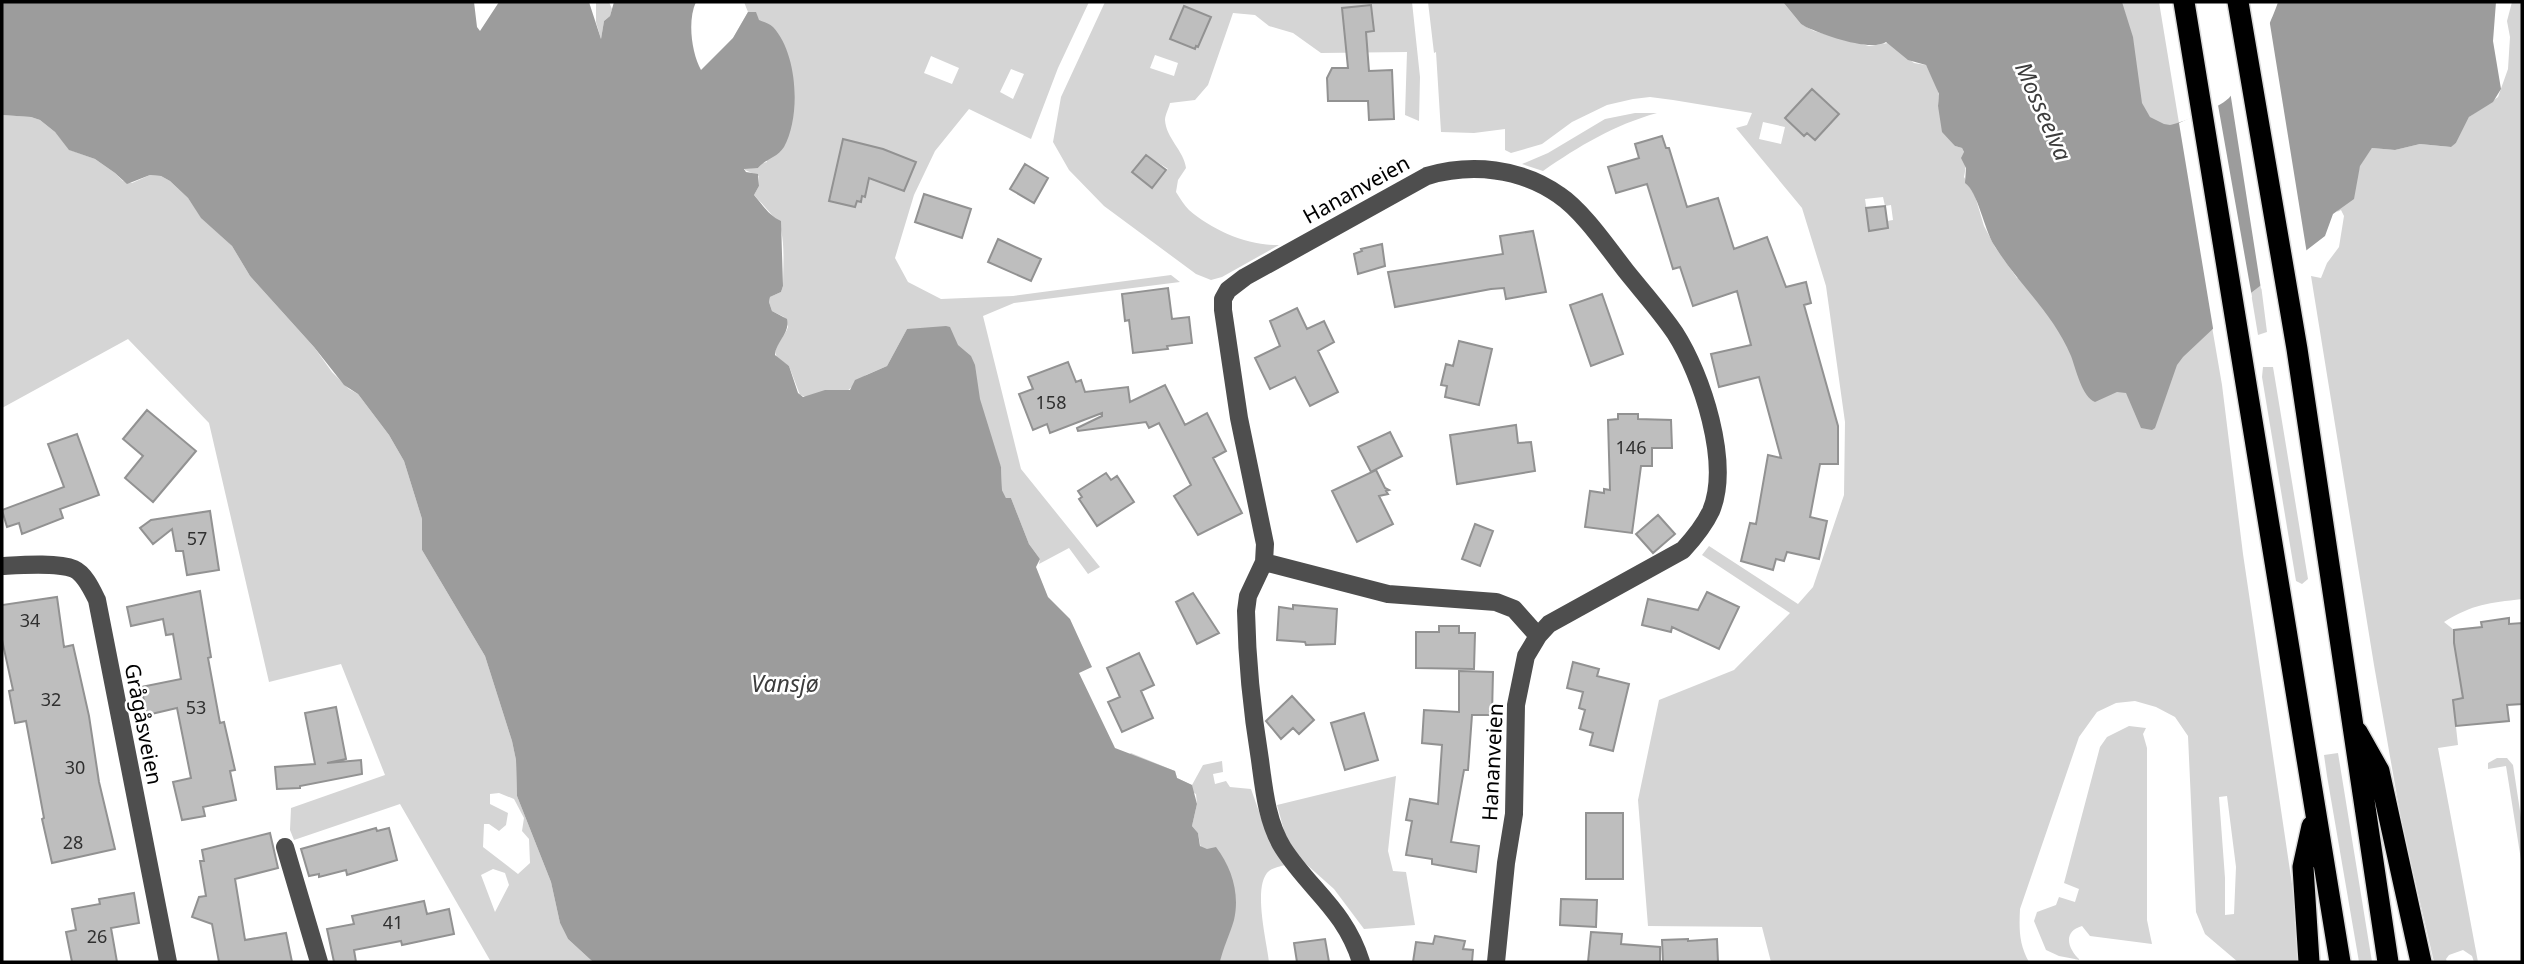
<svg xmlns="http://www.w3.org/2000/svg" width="2524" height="964" viewBox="0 0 2524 964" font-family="'Noto Sans',sans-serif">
<rect width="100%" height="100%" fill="#fff"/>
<!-- green -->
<path fill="#d5d5d5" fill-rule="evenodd" d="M 596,2 L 609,2 L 612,9 L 610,16 L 604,21 L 601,39 L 596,22 Z
M 744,2 L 1089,2 L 1058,68 L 1031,139 L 969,109 L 935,151 L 914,195 L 895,258 L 908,282 L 941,299 L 1013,296 L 1171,275 L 1180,282 L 1014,303 L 983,316 L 1021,469 L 1100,567 L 1088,574 L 1069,548 L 1039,564 L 1040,559 L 1029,544 L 1011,498 L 1006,498 L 1002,490 L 1001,467 L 920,329 L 907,329 L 887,366 L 866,375 L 846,392 L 842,390 L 806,397 L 800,395 L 789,366 L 777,358 C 772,345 784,339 788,327 L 784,317 L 772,311 L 769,302 L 770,297 L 781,292 L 783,286 C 783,269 785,247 781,230 C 779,220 760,202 754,195 L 759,186 L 759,176 L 745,170 L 745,167 L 758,168 L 762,163 L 767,162 L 718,54 L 733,38 L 748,12 ZM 931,56 L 959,68 L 952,84 L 924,73 ZM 1011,69 L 1024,74 L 1013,99 L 1000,92 ZM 844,139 L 876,147 L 865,197 L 857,201 L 855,207 L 829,200 ZM 902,157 L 915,162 L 904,190 L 891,186 Z
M 1105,2 L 1412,2 L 1420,77 L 1419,121 L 1405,115 L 1407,52 L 1321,53 L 1293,33 L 1269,26 L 1255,15 L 1233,13 L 1208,85 L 1195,100 L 1170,103 C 1169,108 1165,115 1165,120 C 1166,138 1184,151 1186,168 L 1178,180 L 1176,192 C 1180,198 1184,205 1189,210 C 1212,230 1248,246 1279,245 L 1222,277 L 1211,280 L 1196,274 L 1104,206 L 1069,170 L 1053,142 L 1061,97 ZM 1371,5 L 1374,31 L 1366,32 L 1366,37 L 1345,39 L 1343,8 ZM 1155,55 L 1178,63 L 1174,76 L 1150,68 ZM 1146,155 L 1168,169 L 1152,187 L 1132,172 Z
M 1428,2 L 1783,2 L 1801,24 L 1814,31 L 1869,46 L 1888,43 L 1914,63 L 1926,65 L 1936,85 L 1939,95 L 1938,106 L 1955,146 L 1962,148 C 1967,156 1966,168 1964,177 L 1975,196 L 1984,226 L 1995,247 L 2017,278 L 2211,321 L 2222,385 L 2243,554 L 2296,911 L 2298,962 L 2238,962 L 2205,934 L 2196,912 L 2188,736 L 2175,717 L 2156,707 L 2135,701 L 2116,703 L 2097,712 L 2079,737 L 2020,909 C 2019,929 2019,944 2029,962 L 1771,962 L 1762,927 L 1648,926 L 1638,800 L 1659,700 L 1734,670 L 1790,613 L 1702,555 L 1709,546 L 1798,604 L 1813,587 L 1844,495 L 1845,422 L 1826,286 L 1802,208 L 1736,128 L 1747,125 L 1752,113 L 1673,100 L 1650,97 L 1633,99 L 1607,105 L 1572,122 L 1542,144 L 1511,153 L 1505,150 L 1505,129 L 1474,133 L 1441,132 L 1436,52 L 1434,53 ZM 1812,89 L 1839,114 L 1815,140 L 1807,133 L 1804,136 L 1788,115 ZM 1763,122 L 1785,127 L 1781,144 L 1759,139 ZM 1883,197 L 1885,206 L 1891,205 L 1893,220 L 1887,221 L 1888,228 L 1870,231 L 1865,199 ZM 2227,796 L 2236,867 L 2234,914 L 2225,915 L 2225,878 L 2219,797 Z
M 1999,2 L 2159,2 L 2179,123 L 2151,147 Z
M 2512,2 L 2522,2 L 2522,599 C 2489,603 2473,604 2444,622 L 2454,630 L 2458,670 L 2466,698 L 2453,700 L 2458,745 L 2438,748 L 2478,962 L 2474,962 L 2472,956 L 2463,950 L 2449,955 L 2446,959 L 2447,962 L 2434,962 L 2402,825 L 2374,665 L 2311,276 L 2321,278 L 2327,263 L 2339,247 L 2344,216 L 2341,210 L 2337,212 L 2356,181 L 2360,165 L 2372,148 L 2395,150 L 2420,144 L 2450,147 L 2456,143 L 2469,117 L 2498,97 L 2508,69 L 2510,37 L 2507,21 Z
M 1635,113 L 1657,113 C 1614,125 1579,146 1543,171 L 1522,164 L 1548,153 L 1605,119 Z
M 2,115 L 31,117 L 40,120 L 55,132 L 70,150 L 95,159 L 115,173 L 123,181 L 132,183 L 150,175 L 161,176 L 170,181 L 188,198 L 202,218 L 232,246 L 250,276 L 314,347 L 332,372 L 349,389 L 358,394 L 389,435 L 404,461 L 422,519 L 422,550 L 485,656 L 512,741 L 516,760 L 517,796 L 551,882 L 560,923 L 568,939 L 593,962 L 491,962 L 400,804 L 294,840 L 290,830 L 291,808 L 385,775 L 341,664 L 269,682 L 209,423 L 128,339 L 2,408 ZM 499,793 L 514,799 L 524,818 L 522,831 L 529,839 L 530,863 L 518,874 L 483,847 L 484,824 L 489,824 L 499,831 L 506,825 L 508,813 L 490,804 L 490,794 ZM 493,869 L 505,873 L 509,885 L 495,912 L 481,875 Z
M 2261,285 L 2267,332 L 2258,335 L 2251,293 Z
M 2263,367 L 2273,367 L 2274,373 L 2308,579 L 2302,584 L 2296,581 L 2262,377 Z
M 2129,726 L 2146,728 L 2143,734 L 2147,748 L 2147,920 L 2152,944 L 2090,936 L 2082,926 C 2062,932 2068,949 2080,960 L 2059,956 L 2046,950 L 2034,921 L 2037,912 L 2056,905 L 2059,897 L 2075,902 L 2079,889 L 2064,883 L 2100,747 L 2107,737 Z
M 1131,753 L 1175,771 L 1177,778 L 1192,785 L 1203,765 L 1222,761 L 1223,772 L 1213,774 L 1215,784 L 1226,781 L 1230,787 L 1251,789 L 1263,823 L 1285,865 C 1281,866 1273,868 1269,871 C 1252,885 1267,942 1269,962 L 1220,962 L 1221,957 L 1198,833 L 1192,826 L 1197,804 L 1196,794 L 1124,758 Z
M 2338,753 L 2372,962 L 2359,962 L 2327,776 L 2324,755 Z
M 2497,758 L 2507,758 L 2513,765 L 2522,824 L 2522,866 L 2506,766 L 2488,769 L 2488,763 Z
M 1396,776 L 1388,851 L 1393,871 L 1406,872 L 1415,925 L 1364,929 L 1334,889 L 1297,856 L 1285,834 L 1277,805 Z"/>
<!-- water -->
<path fill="#9c9c9c" d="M 2,2 L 474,2 L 477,27 L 480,31 L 499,2 L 589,2 L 601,39 L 604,21 L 610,16 L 614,2 L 696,2 C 687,21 692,54 701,70 L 733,38 L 748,12 L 756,12 L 759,20 C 763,22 769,23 773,27 C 798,54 801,116 784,147 C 777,158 765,159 758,168 L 744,169 L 746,172 L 758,174 L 759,186 L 754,195 C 762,204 769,216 781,221 L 783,286 L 781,292 L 770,297 L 769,302 L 772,311 L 787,319 C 790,334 776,341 775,355 L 789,366 L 798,393 L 803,397 L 825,390 L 850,390 L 855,380 L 887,366 L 907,329 L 946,326 L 950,327 L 958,345 L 971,356 L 975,365 L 980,399 L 1001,467 L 1002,490 L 1006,498 L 1011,498 L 1029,544 L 1040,559 L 1036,567 L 1048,597 L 1070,619 L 1092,667 L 1079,673 L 1115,748 L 1175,771 L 1177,778 L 1192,785 L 1197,804 L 1192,826 L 1198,833 L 1200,846 L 1207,849 L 1216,847 C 1232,868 1240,894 1234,920 C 1230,934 1223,948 1220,962 L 593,962 L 568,939 L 560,923 L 551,882 L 517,796 L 516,760 L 512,741 L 485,656 L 422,550 L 422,519 L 404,461 L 389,435 L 358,394 L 344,385 L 314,347 L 250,276 L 232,246 L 201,218 L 188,198 L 170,181 L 161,176 L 150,175 L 127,184 L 115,173 L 95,159 L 69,150 L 55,132 L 40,120 L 31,117 L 2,115 Z
M 1783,2 L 2122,2 L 2133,37 L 2142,103 L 2150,117 L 2164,124 L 2170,125 C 2186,121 2217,109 2229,98 C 2241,87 2273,19 2278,2 L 2496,2 L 2493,41 L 2501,89 L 2493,102 L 2469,117 L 2456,143 L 2451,147 L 2420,144 L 2395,150 L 2372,148 L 2360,166 L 2354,199 L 2333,214 L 2325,236 L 2251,293 L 2183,357 L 2177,365 L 2155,428 L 2152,430 L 2141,428 L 2126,393 L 2117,392 L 2095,402 C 2082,397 2076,369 2071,356 C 2053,313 2018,284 1994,245 C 1984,229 1978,192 1965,183 L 1966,168 L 1961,158 L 1964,152 L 1962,148 L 1955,146 L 1942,132 L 1938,106 L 1939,94 L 1926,65 L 1908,60 L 1886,42 C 1870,52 1824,35 1806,27 L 1801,24 Z"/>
<!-- pier -->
<path fill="#fff" d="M 2269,18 L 2307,254 L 2261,289 L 2230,91 Z
M 2218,105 L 2252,297 L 2214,334 L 2179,123 Z"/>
<!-- building -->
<path fill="#bebebe" stroke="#929292" stroke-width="2" d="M 1371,5 L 1374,31 L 1366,32 L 1369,71 L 1392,70 L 1394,119 L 1369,120 L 1368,101 L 1328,101 L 1327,78 L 1332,68 L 1348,68 L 1342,8 Z
M 1184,6 L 1211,17 L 1198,47 L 1196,46 L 1195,49 L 1170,39 Z
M 1812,89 L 1839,114 L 1815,140 L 1807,133 L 1804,136 L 1785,118 Z
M 1662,136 L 1666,148 L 1669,148 L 1687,207 L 1718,198 L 1734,249 L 1767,237 L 1786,287 L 1806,282 L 1811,303 L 1804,305 L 1838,426 L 1838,464 L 1820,464 L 1810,517 L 1827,521 L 1819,559 L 1787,552 L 1784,561 L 1776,559 L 1773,570 L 1741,561 L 1750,523 L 1756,524 L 1768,455 L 1781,458 L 1759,377 L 1719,387 L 1711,354 L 1751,345 L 1737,291 L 1693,306 L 1680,267 L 1673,269 L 1647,184 L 1616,193 L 1608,167 L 1639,158 L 1635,144 Z
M 843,139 L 883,149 L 916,162 L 904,191 L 869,178 L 865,197 L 862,196 L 861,202 L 857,201 L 855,207 L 829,201 Z
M 1146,155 L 1166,170 L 1152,188 L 1132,172 Z
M 1025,164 L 1048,178 L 1034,203 L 1010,189 Z
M 924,194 L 971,209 L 962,238 L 915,222 Z
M 1885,206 L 1888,228 L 1869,231 L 1866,208 Z
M 1533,231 L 1546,292 L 1506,299 L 1504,288 L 1491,289 L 1395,307 L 1388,272 L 1503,254 L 1500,236 Z
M 998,239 L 1041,259 L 1031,281 L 988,262 Z
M 1382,244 L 1385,266 L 1358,274 L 1354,254 L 1362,251 L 1361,249 Z
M 1168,288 L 1172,319 L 1189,317 L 1192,343 L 1167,346 L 1168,349 L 1133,353 L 1129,320 L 1125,321 L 1122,294 Z
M 1602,294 L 1623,354 L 1591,366 L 1570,305 Z
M 1297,308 L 1307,329 L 1324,321 L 1334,342 L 1318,351 L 1338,392 L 1310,406 L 1295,377 L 1270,389 L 1255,358 L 1280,346 L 1270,321 Z
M 1459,341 L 1492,349 L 1479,405 L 1445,397 L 1447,386 L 1441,385 L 1446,364 L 1453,366 Z
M 1068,362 L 1076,382 L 1081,380 L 1085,392 L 1128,387 L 1130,402 L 1165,385 L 1185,425 L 1207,413 L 1226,451 L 1213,458 L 1242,513 L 1198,535 L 1174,496 L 1191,485 L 1159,423 L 1149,428 L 1146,422 L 1078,431 L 1077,428 L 1102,416 L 1102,413 L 1050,433 L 1047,424 L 1033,430 L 1019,394 L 1033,389 L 1028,377 Z
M 147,410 L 196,451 L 153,502 L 125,478 L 143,456 L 123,439 Z
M 1618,414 L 1638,414 L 1638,419 L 1671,420 L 1672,448 L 1652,448 L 1652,466 L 1641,466 L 1632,533 L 1585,527 L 1590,491 L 1604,493 L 1604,489 L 1610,490 L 1608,420 L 1618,419 Z
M 1516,425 L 1518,443 L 1531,442 L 1535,471 L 1457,484 L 1450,435 Z
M 1390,432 L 1402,456 L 1371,472 L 1358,447 Z
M 77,434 L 99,495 L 60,509 L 63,518 L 22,534 L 19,523 L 7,527 L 2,510 L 64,487 L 48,444 Z
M 1376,470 L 1385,488 L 1389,490 L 1386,491 L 1388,494 L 1379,496 L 1393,524 L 1357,542 L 1332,491 Z
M 1106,473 L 1111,480 L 1117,476 L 1134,502 L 1097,526 L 1079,499 L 1082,497 L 1078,491 Z
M 210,511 L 219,570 L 187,575 L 183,551 L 176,551 L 172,529 L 153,544 L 140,528 L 151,520 Z
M 1658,515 L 1675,534 L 1653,553 L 1636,534 Z
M 1475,524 L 1493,531 L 1480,566 L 1462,559 Z
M 200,591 L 211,657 L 208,658 L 220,723 L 224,722 L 235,770 L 230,771 L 236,800 L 203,807 L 205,816 L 182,820 L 173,782 L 191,778 L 177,708 L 147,715 L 141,687 L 181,679 L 173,634 L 166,635 L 163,619 L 131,626 L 127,607 Z
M 1707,592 L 1739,607 L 1719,649 L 1672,627 L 1671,632 L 1642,625 L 1648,599 L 1698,610 Z
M 1193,593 L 1219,633 L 1197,644 L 1176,602 Z
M 57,597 L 64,647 L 73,645 L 89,716 L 99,782 L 115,849 L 52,863 L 42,819 L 44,818 L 26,721 L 15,723 L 9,691 L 13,690 L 2,640 L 2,605 Z
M 1293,605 L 1337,609 L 1335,644 L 1306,645 L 1305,642 L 1277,640 L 1279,607 L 1293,609 Z
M 2509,618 L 2509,624 L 2522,623 L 2522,704 L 2507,705 L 2509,721 L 2456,726 L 2453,700 L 2463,698 L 2454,643 L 2454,630 L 2482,627 L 2481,622 Z
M 1439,626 L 1459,626 L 1459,633 L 1475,633 L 1474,669 L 1416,668 L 1416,632 L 1439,632 Z
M 1139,653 L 1154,685 L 1141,691 L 1153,718 L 1122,732 L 1108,702 L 1120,697 L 1107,668 Z
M 1573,662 L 1599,669 L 1597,676 L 1629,684 L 1613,751 L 1590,745 L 1593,733 L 1580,729 L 1585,710 L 1579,708 L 1583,692 L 1567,688 Z
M 1459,671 L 1493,672 L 1492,715 L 1472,715 L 1468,770 L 1464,770 L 1451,842 L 1479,846 L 1476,872 L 1432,864 L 1432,859 L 1406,855 L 1412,821 L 1406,820 L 1410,799 L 1438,804 L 1442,745 L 1422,743 L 1424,710 L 1459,712 Z
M 1292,696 L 1314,720 L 1299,734 L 1293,728 L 1281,739 L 1266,721 Z
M 336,707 L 346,759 L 327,763 L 361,760 L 362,774 L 300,786 L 300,788 L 277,789 L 275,767 L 315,764 L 305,713 Z
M 1364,713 L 1378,760 L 1345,770 L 1331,723 Z
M 1586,813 L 1623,813 L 1623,879 L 1586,879 Z
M 376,828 L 377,831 L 389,828 L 397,860 L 347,875 L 346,870 L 319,877 L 319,874 L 309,876 L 301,849 Z
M 270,833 L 278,868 L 235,879 L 245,940 L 286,933 L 292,962 L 219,962 L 212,924 L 192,917 L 199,897 L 206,896 L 200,861 L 204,861 L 202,850 Z
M 134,893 L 139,923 L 111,928 L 117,962 L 72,962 L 66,932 L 76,930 L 72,909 L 100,904 L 99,899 Z
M 1561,899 L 1597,900 L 1596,927 L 1560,925 Z
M 424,901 L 427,914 L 449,909 L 454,934 L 402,945 L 401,941 L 354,950 L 356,962 L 334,962 L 327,929 L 354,924 L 352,916 Z
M 1591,932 L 1622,934 L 1621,944 L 1660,947 L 1660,962 L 1588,962 Z
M 1435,936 L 1465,941 L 1463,949 L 1473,950 L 1472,962 L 1413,962 L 1416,942 L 1433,944 Z
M 1325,939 L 1329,962 L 1297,962 L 1294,943 Z
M 1688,939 L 1688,941 L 1717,939 L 1718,962 L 1663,962 L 1662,940 Z"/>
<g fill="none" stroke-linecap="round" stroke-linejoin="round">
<!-- highway casing -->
<g stroke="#dbdbdb" stroke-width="24">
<path id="highway" d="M 2184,2 L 2340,962
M 2238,2 L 2297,349 L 2388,962
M 2357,732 L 2379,771 L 2421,962
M 2309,962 L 2303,867 L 2312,826"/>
</g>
<!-- minor -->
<path stroke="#4e4e4e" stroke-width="18" d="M 1264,562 L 1388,594 L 1496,602 L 1514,609 L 1538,636
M 2,566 C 20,565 58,562 74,569 C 85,574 92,590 97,600 L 168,962
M 285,847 L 319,962
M 1361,962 C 1345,910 1310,890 1283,848 C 1267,822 1264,790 1260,760 C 1252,711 1247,661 1246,611 L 1248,596 L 1264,562 L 1265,544 L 1239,418 L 1223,310 L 1223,299 L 1228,290 L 1245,277 L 1427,176 C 1471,163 1521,168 1559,195 C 1583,211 1608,248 1626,271 C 1642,291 1661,312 1675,333 C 1702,375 1731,463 1711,511 C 1704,526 1694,538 1683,550 L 1549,624 L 1538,636 L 1526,656 L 1516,705 L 1514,814 L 1506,863 L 1496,962"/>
<!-- highway -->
<use href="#highway" stroke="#000" stroke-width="21"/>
</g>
<g text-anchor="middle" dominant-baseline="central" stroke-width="5" stroke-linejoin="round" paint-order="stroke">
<!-- number labels -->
<g font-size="18" fill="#303030">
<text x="1051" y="402">158</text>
<text x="1631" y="447">146</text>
<text x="197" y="538">57</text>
<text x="30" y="620">34</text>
<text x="51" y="699">32</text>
<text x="196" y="707">53</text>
<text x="75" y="767">30</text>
<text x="73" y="842">28</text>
<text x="393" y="922">41</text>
<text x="97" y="936">26</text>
</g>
<!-- street labels -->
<g font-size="21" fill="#000" stroke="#fff">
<text transform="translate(1356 189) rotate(-29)">Hananveien</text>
<text transform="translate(144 724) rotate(79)">Grågåsveien</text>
<text transform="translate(1492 762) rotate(-87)">Hananveien</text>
</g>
<!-- water labels -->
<g font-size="23" font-style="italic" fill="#3d3d3d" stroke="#fff">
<text transform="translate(2044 111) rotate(66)">Mosseelva</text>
<text x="785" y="683">Vansjø</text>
</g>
</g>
<!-- border -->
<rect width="2524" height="964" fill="none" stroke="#000000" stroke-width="7"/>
</svg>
